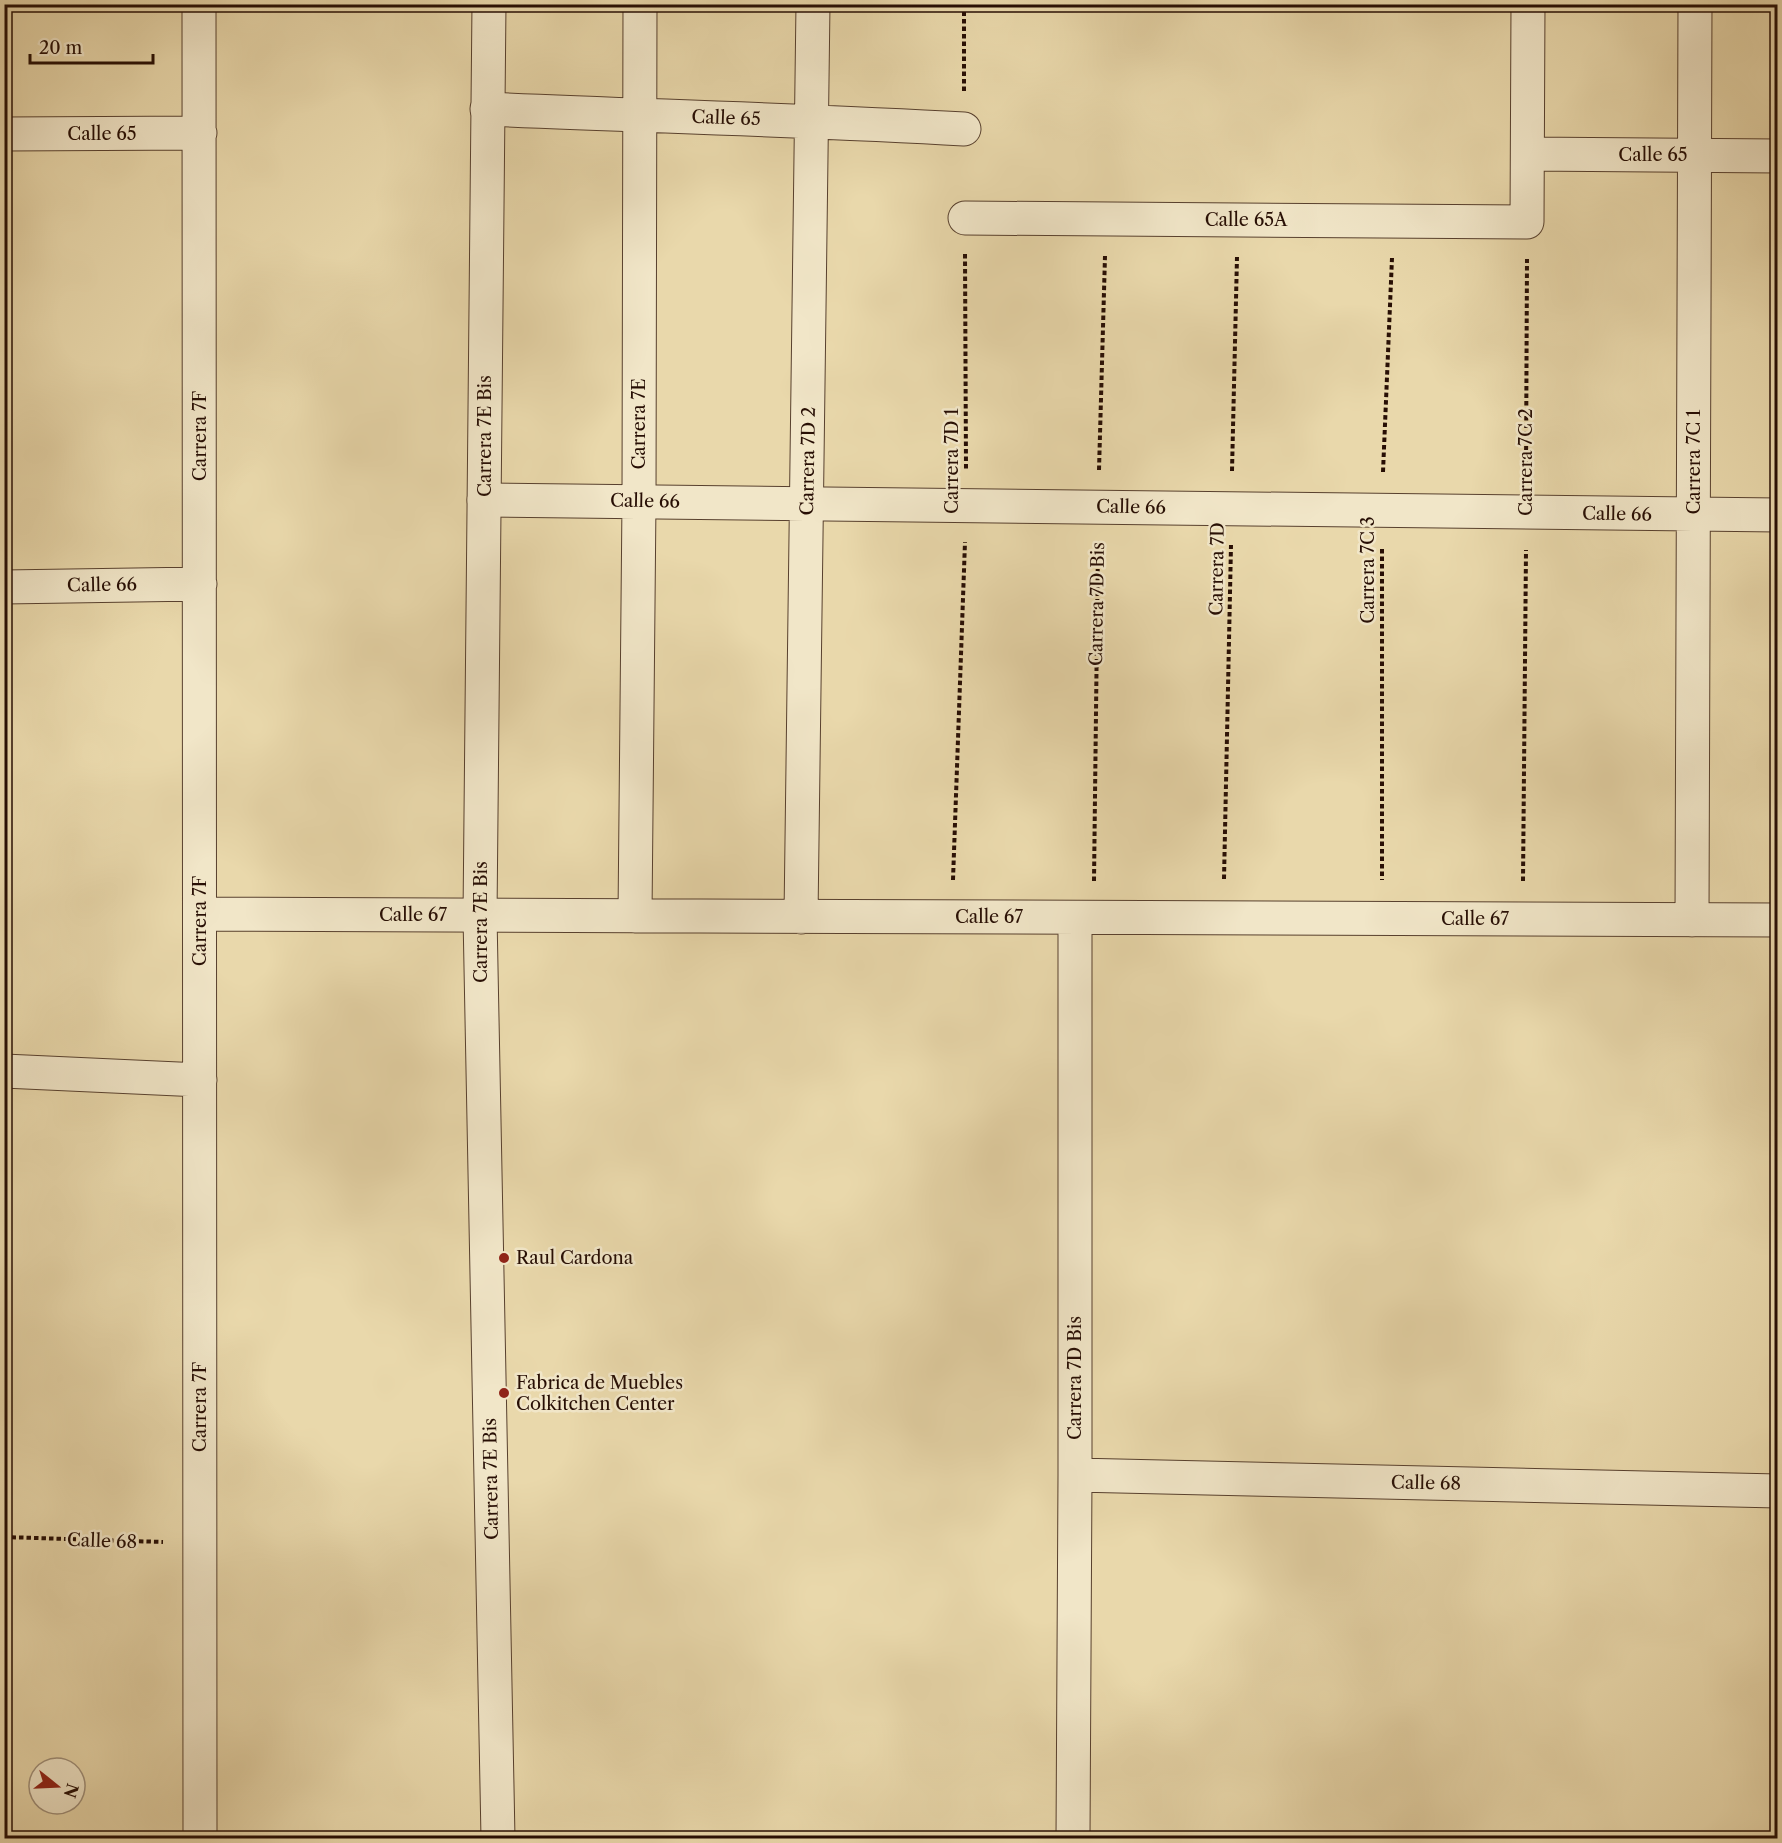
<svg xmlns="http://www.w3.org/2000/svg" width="1782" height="1843" viewBox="0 0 1782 1843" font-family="'Libre Caslon Text',serif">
<rect width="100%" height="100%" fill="#e9d8ab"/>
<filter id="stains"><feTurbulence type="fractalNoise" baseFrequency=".00333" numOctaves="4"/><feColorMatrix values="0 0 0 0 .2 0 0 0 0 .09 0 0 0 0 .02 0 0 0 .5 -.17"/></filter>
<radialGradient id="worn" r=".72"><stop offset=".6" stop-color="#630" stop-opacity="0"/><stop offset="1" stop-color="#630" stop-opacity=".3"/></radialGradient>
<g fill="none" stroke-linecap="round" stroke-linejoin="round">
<!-- minor casing -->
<g stroke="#58402e" stroke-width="35">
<path id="minor" d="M 199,4 L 200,1838
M 487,109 C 646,116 805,120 964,129
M 4,134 L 200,133
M 1528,154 L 1778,156
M 965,218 L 1527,222 L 1528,4
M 484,500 L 1778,515
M 4,587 L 200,584
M 200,914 L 1778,920
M 635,916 L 639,501 L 640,4
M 801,917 L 813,4
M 1692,920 L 1695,4
M 4,1071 L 200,1080
M 1075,1475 L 1778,1491
M 1073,1838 L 1075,1475 L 1075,918"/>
</g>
<!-- tertiary casing -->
<g stroke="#58402e" stroke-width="35">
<path id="tertiary" d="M 489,4 L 480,916 L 498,1838"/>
</g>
<!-- path -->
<path stroke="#270e04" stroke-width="4" stroke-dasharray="4.5 3" stroke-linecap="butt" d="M 964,4 L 964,91
M 965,254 L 966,469
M 1099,470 L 1105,256
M 1232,471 L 1237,257
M 1383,472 L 1392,258
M 1526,473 L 1527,259
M 1382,549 L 1382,880
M 1224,879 L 1231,545
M 953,880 L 965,542
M 1094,881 L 1098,544
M 1523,881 L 1526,550
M 4,1537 L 163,1542"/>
<!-- minor -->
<use href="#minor" stroke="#f1e6c8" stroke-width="33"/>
<!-- tertiary -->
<use href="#tertiary" stroke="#f1e6c8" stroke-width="33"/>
</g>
<!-- markers -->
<g fill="#8f2418" stroke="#f1e6c8" stroke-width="2">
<circle cx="504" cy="1258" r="6"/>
<circle cx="504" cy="1393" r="6"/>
</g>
<g text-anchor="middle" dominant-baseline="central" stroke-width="5" stroke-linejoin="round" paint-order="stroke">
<!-- street labels -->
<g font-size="18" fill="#270e04" stroke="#f1e6c8">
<text transform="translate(726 118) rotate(2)">Calle 65</text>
<text x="102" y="134">Calle 65</text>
<text x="1653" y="155">Calle 65</text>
<text x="1246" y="220">Calle 65A</text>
<text transform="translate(639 424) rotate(-90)">Carrera 7E</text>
<text transform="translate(200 436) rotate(-90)">Carrera 7F</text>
<text transform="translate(485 436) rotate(-90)">Carrera 7E Bis</text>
<text transform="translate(808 461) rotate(-89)">Carrera 7D 2</text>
<text transform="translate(952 461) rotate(-90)">Carrera 7D 1</text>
<text transform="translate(1526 462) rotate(-90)">Carrera 7C 2</text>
<text transform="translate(1694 462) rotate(-90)">Carrera 7C 1</text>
<text transform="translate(645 501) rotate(1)">Calle 66</text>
<text transform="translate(1131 507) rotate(1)">Calle 66</text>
<text transform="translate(1617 514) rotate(1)">Calle 66</text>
<text transform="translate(1217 569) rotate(-89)">Carrera 7D</text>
<text transform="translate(1368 570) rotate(-90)">Carrera 7C 3</text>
<text transform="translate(102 585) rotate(-1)">Calle 66</text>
<text transform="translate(1097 604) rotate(-89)">Carrera 7D Bis</text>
<text x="413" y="915">Calle 67</text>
<text x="989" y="917">Calle 67</text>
<text x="1475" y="919">Calle 67</text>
<text transform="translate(200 921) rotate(-90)">Carrera 7F</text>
<text transform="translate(481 922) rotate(-90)">Carrera 7E Bis</text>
<text transform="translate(1075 1378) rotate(-90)">Carrera 7D Bis</text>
<text transform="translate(200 1407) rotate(-90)">Carrera 7F</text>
<text transform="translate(491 1479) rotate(-91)">Carrera 7E Bis</text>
<text transform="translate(1426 1483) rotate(1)">Calle 68</text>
<text transform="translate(102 1541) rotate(2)">Calle 68</text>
</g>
<!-- poi labels -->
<g font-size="18" fill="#270e04" stroke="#f1e6c8" text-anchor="start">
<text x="516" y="1258">Raul Cardona</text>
<text x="516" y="1383">Fabrica de Muebles<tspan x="516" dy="21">Colkitchen Center</tspan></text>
</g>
</g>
<!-- margin -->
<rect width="1782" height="1843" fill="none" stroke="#e9d8ab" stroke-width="24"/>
<rect x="6" y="6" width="1770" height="1831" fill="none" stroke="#270e04" stroke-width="3"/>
<rect x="12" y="12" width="1758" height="1819" fill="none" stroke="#270e04" stroke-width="1.5"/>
<!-- north arrow -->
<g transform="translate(57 1786) rotate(108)"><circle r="28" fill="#f1e6c8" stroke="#a0907a" stroke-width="1.5"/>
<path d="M0-4.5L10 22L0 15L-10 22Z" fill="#8f2418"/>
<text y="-9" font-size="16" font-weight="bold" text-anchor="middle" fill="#270e04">N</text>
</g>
<!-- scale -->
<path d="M30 54v9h123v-9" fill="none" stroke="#270e04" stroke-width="3"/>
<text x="39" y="54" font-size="18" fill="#270e04" stroke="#f1e6c8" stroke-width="4.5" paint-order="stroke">20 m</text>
<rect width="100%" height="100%" filter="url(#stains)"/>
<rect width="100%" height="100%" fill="url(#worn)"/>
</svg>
